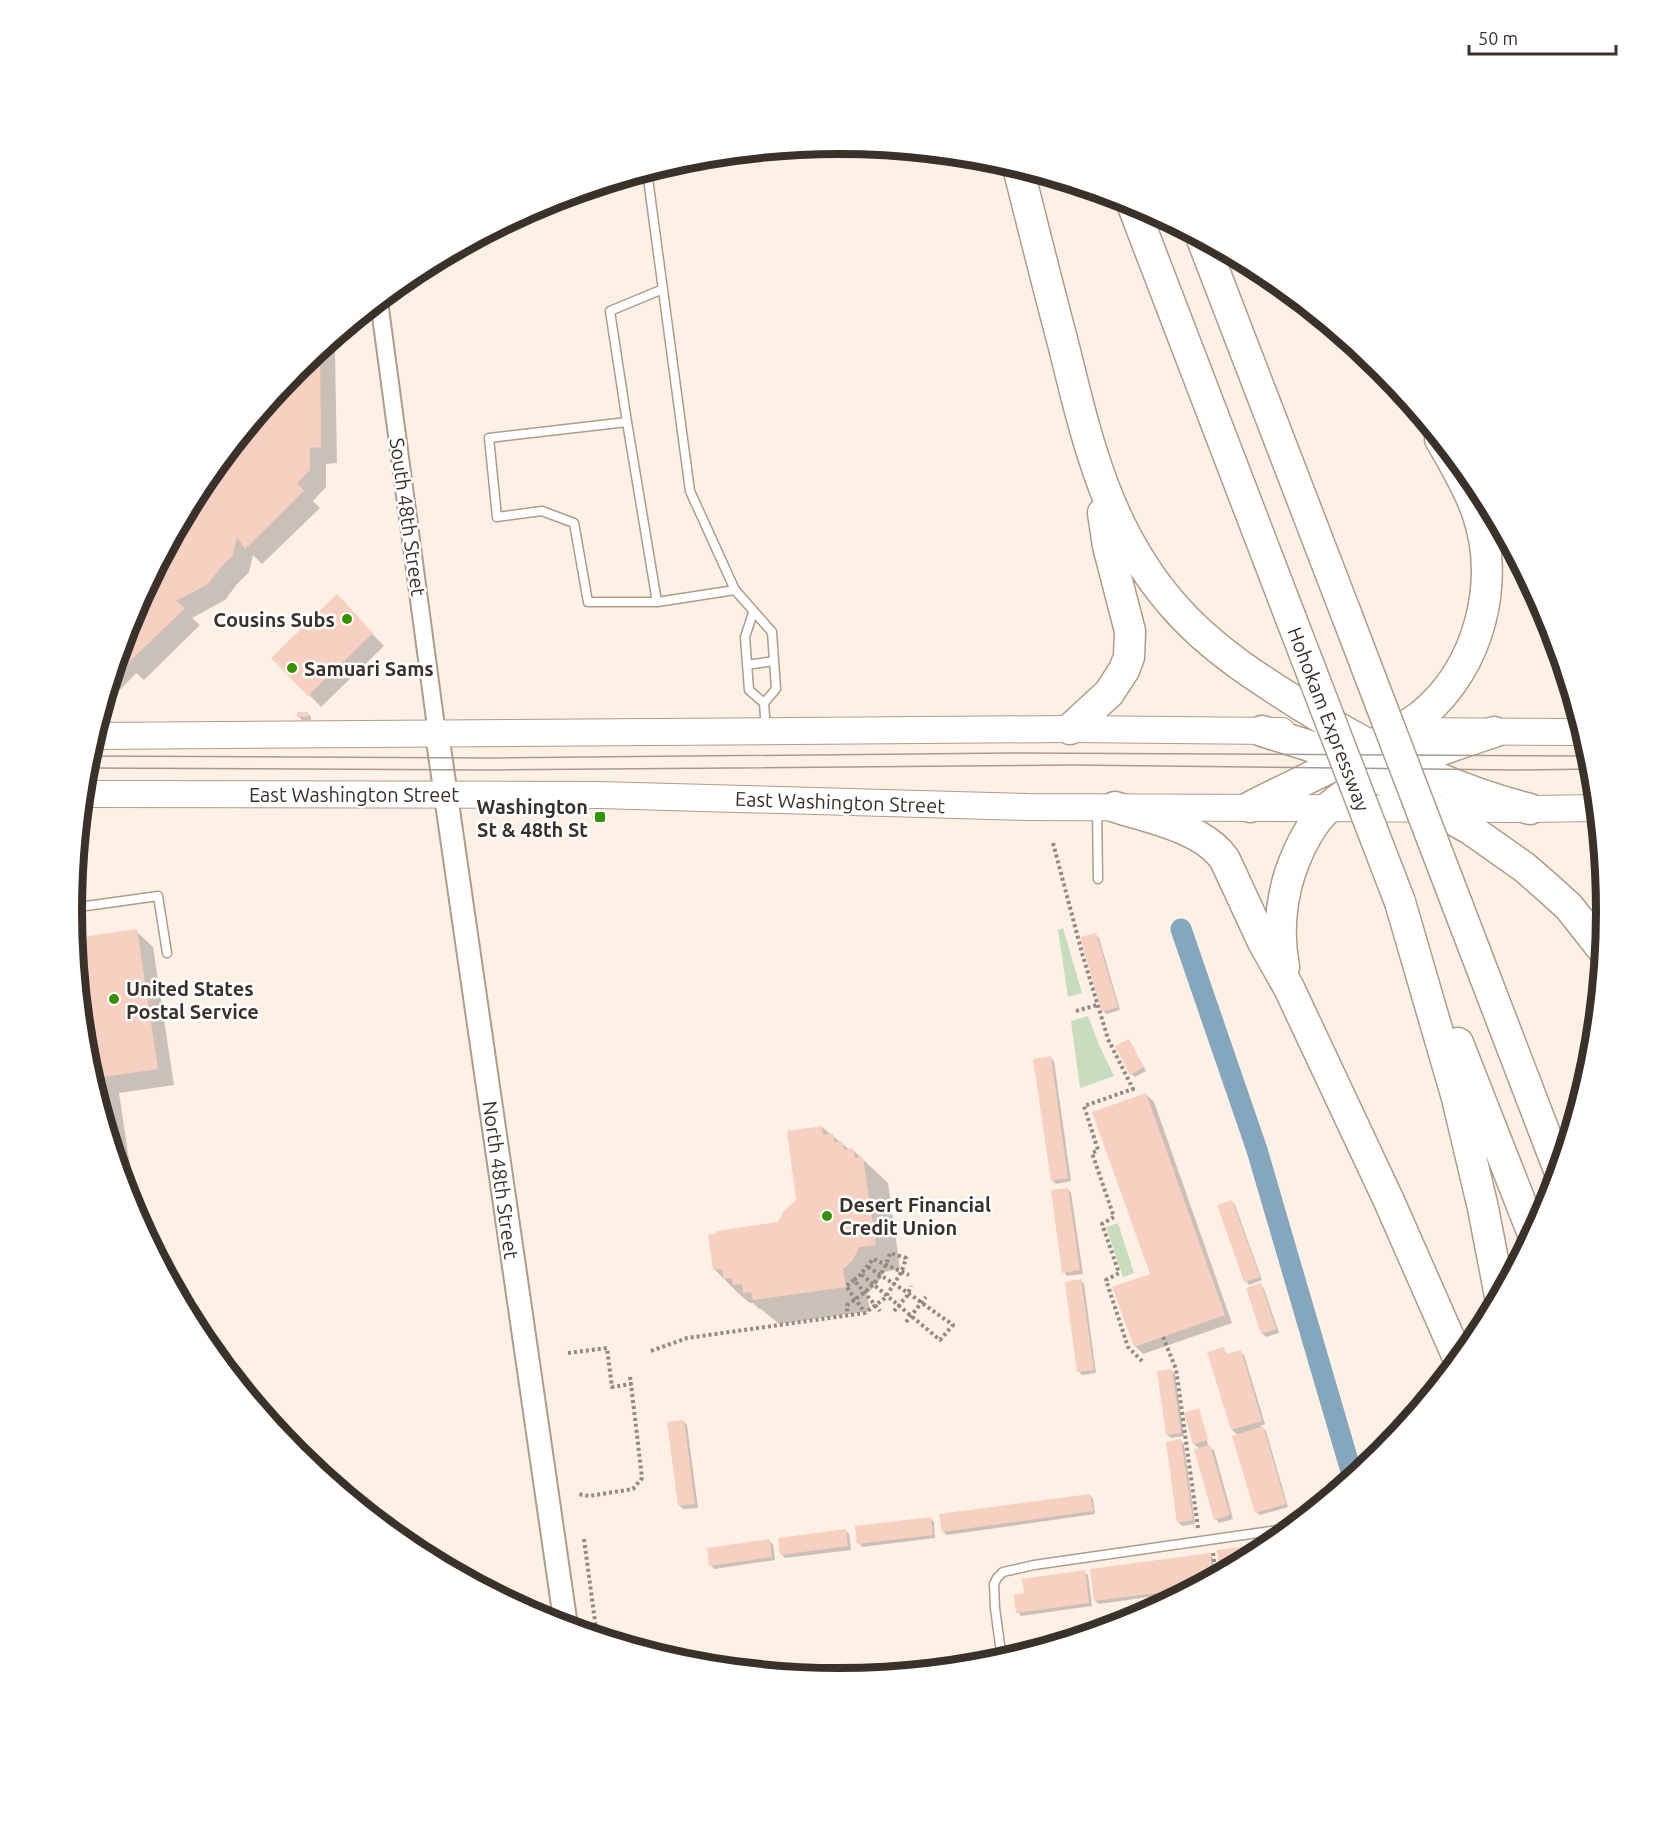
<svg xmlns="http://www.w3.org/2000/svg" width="1679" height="1822" viewBox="0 0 1679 1822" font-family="Ubuntu,sans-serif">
<rect width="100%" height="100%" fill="#fdf1e5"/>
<!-- green -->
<path fill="#c8ddbd" d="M 1063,928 L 1082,993 L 1068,997 L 1058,930 Z
M 1088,1016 L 1099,1045 L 1114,1076 L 1080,1088 L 1071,1021 Z
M 1118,1223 L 1134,1273 L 1123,1277 L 1106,1227 Z"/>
<!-- shadow -->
<path fill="#0003" d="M 327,344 L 335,352 L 337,463 L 326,464 L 326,487 L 313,501 L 320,508 L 262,564 L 253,555 L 249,572 L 237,584 L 225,600 L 192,618 L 200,625 L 144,680 L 136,673 L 121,689 L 109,689 L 131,617 L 202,484 L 297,368 Z
M 337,597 L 384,646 L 321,707 L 273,658 Z
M 308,714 L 311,717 L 311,720 L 302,720 L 298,716 Z
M 603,817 L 606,822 L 597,822 L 593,818 Z
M 136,931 L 153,947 L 174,1085 L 119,1093 L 138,1219 L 130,1204 L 87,1060 L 75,939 Z
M 1096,935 L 1099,938 L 1120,1010 L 1107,1014 L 1103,1011 Z
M 1129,1041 L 1146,1071 L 1135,1077 L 1131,1074 Z
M 1051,1058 L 1054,1061 L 1071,1181 L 1056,1184 L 1052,1180 Z
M 1146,1094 L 1154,1102 L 1232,1323 L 1143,1354 L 1135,1346 L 1151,1275 Z
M 822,1127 L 850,1150 L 853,1150 L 888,1183 L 900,1269 L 884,1272 L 877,1284 L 867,1294 L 870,1311 L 779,1324 L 761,1309 L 759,1309 L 753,1303 L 750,1303 L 739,1294 L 714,1269 L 779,1223 L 797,1201 Z
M 1068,1189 L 1071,1193 L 1083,1274 L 1067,1276 L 1064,1272 Z
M 1232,1202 L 1235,1205 L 1262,1280 L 1249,1285 L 1246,1281 Z
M 1081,1281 L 1084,1284 L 1096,1373 L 1082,1375 L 1078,1371 Z
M 1261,1285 L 1264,1289 L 1279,1333 L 1266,1337 L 1262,1333 Z
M 1223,1349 L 1228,1355 L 1241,1352 L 1244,1355 L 1265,1424 L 1260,1426 L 1266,1431 L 1288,1507 L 1260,1515 L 1256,1512 L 1238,1435 L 1232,1430 Z
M 1172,1371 L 1175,1374 L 1184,1436 L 1171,1438 L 1167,1435 Z
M 1199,1410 L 1201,1412 L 1199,1412 L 1209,1448 L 1214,1450 L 1233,1519 L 1219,1523 L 1216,1519 L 1200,1449 L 1194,1444 Z
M 683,1421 L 687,1425 L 698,1508 L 683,1509 L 680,1506 Z
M 1181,1441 L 1184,1444 L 1195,1524 L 1182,1526 L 1178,1522 Z
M 1090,1495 L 1093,1499 L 1095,1514 L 947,1535 L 943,1531 Z
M 930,1518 L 934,1522 L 935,1538 L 862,1547 L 859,1543 Z
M 845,1530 L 849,1534 L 851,1550 L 785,1558 L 782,1555 Z
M 769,1541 L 773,1544 L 775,1560 L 714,1569 L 711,1565 Z
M 1209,1555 L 1213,1558 L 1215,1576 L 1185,1592 L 1099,1604 L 1095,1601 Z
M 1084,1572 L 1088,1575 L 1092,1606 L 1021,1616 L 1018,1612 Z"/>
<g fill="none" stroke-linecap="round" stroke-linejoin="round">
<!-- canal -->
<path stroke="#85a7bd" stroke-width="21" d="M 1181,929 L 1257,1150 L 1353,1478"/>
</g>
<!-- building -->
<path fill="#f8d0c1" d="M 320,350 L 321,447 L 310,448 L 310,470 L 297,483 L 304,491 L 245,549 L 237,537 L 233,555 L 221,567 L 208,584 L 176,601 L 185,608 L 126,665 L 118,657 L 131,617 L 202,484 L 297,368 Z
M 337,594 L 373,633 L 308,696 L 271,658 Z
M 297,712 L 308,712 L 308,717 L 297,717 Z
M 592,815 L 603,815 L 603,819 L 592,819 Z
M 137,929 L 158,1069 L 103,1077 L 114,1144 L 112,1145 L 87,1060 L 75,938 Z
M 1096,933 L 1118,1007 L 1102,1012 L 1080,937 Z
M 1129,1039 L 1144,1067 L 1130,1075 L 1115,1046 Z
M 1051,1056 L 1068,1178 L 1051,1181 L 1033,1059 Z
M 1146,1093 L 1225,1315 L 1134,1347 L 1112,1287 L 1150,1274 L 1092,1112 Z
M 822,1126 L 823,1135 L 833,1133 L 834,1142 L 842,1141 L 844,1150 L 853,1148 L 855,1158 L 863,1157 L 876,1245 L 859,1247 L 853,1260 L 843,1269 L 846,1287 L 753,1300 L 751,1292 L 743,1293 L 742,1284 L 733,1285 L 732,1278 L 724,1279 L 722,1269 L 713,1270 L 708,1235 L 717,1233 L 717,1231 L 778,1222 L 784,1211 L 796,1200 L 787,1131 Z
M 1068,1188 L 1080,1270 L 1062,1273 L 1051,1190 Z
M 1232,1200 L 1260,1277 L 1244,1282 L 1217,1205 Z
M 1081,1279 L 1094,1370 L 1077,1372 L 1065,1282 Z
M 1261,1283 L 1276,1329 L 1261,1334 L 1246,1288 Z
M 1224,1347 L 1226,1354 L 1241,1350 L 1262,1421 L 1231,1430 L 1207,1352 Z
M 1172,1369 L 1181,1433 L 1166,1435 L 1157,1371 Z
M 1199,1408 L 1208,1440 L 1193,1444 L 1184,1413 Z
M 684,1420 L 695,1504 L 678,1506 L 667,1422 Z
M 1263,1426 L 1286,1504 L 1255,1513 L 1232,1436 Z
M 1181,1439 L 1193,1520 L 1177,1523 L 1166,1442 Z
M 1210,1445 L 1230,1515 L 1214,1520 L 1194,1449 Z
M 1090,1494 L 1093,1511 L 942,1532 L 939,1514 Z
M 931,1517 L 933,1535 L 857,1544 L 855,1526 Z
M 846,1529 L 848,1546 L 780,1555 L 778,1538 Z
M 770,1539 L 772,1557 L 709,1566 L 707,1548 Z
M 1273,1543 L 1266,1549 L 1220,1574 L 1217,1550 Z
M 1210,1553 L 1213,1578 L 1194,1588 L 1094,1601 L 1090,1569 Z
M 1085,1570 L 1089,1603 L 1016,1613 L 1014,1595 L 1024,1593 L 1022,1579 Z
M 1088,1632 L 1088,1634 L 1021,1654 L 1020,1642 Z"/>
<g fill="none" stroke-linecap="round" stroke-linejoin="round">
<!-- lane casing -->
<g stroke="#af9c89" stroke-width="11">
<path id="lane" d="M 647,171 L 690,491 L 735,590 L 772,632 L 776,689 L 764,703 L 749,690 L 745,637 L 753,613
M 627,422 L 610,311 L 663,289
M 657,602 L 627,422 L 489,438 L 497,517 L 542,511 L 574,523 L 588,602 L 657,602 L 735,590
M 747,665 L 774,661
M 764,703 L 766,730
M 1097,810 L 1098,879
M 72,908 L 158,896 L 167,953
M 404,1541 L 415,1540
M 1002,1660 L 995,1608 L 994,1584 L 997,1578 L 1003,1572 L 1034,1565 L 1292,1528"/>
</g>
<!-- street casing -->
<g stroke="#af9c89" stroke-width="20">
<path id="street" d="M 379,301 L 437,734"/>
</g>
<!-- secondary casing -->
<g stroke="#af9c89" stroke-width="26">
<path id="secondary" d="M 437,734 L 566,1626"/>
</g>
<!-- primary casing -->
<g stroke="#af9c89" stroke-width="28">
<path id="primary" d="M 1391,731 L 1583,732
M 94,736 L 1070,729 L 1282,731
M 84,794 L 598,795 L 1029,807 L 1530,809 L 1597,808"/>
</g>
<!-- highway casing -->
<g stroke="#af9c89" stroke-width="33">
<path id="highway" d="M 1018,167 C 1033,227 1048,287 1064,347 C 1087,441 1107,529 1172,604 C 1211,650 1265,683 1315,714 C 1382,755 1454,790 1530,809
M 1131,201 L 1290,616
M 1202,239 L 1347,616
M 1070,729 L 1109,693 L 1124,670 L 1129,657 L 1130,631 L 1108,546 L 1103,513
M 1262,731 L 1310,746 L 1347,760 L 1470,829 L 1524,867 L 1547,887 L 1569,907 L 1603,950
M 1115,807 C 1150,818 1204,828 1225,860 L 1263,942 L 1289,988 L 1389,1201 L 1459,1360
M 1250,807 C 1293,785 1338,765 1380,741 C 1394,733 1409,725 1422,715 C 1480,667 1501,581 1477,512 C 1468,486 1453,462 1440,439
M 1400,902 L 1457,1098 L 1483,1208 L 1500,1296
M 1457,904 L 1559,1170
M 1284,967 C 1278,935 1280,905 1290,873 C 1298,850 1311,823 1329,807 C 1371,770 1441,750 1494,732
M 1458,1043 L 1533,1234"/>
</g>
<!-- path -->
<path stroke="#938980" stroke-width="4" stroke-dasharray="3 3" stroke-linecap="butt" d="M 1053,843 L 1082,953 L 1108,1039 L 1133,1089 L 1084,1106 L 1098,1150 L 1092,1153 L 1114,1217 L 1102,1224 L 1119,1273 L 1106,1280 L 1128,1347 L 1142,1361
M 1076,1011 L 1097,1005
M 868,1267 L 908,1293 L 953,1325 L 940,1340 L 861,1274 L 873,1259 L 909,1275
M 861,1274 L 854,1280 L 880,1311
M 854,1280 L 846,1286 L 865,1313
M 894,1311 L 907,1296 L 911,1286
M 906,1322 L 926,1297
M 1163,1337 L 1176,1369 L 1198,1528
M 651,1351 L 687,1338 L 865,1313 L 885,1298 L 902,1271 L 906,1258 L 890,1253 C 882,1280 869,1290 847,1305 L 847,1314
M 568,1353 L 607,1348 L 612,1387 L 631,1384 L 642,1478 L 633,1489 L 589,1496 L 578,1494
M 630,1377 L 631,1384
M 584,1539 L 597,1636
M 1213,1553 L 1216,1576"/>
<!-- lane -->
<use href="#lane" stroke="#fff" stroke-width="8"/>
<!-- street -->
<use href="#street" stroke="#fff" stroke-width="16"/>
<!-- secondary -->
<use href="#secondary" stroke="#fff" stroke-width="22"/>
<!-- primary -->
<use href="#primary" stroke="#fff" stroke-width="26"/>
<!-- highway -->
<use href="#highway" stroke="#fff" stroke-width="30"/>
<!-- tram -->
<path stroke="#a59b91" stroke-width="1.5" d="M 88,756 L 488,758 L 1011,753 L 1591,756
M 86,768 L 492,770 L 1073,765 L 1516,770 L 1593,769"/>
<!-- highway-bridge casing -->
<g stroke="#af9c89" stroke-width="33" stroke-linecap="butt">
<path id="highway-bridge" d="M 1290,616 L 1400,902
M 1347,616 L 1457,904"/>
</g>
<!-- highway-bridge -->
<use href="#highway-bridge" stroke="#fff" stroke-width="30"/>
</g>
<!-- markers -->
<g fill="#369000" stroke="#fff" stroke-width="2">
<circle cx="347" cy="619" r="6"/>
<circle cx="292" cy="668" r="6"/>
<rect x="594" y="811" width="12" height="12" rx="3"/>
<circle cx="114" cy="999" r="6"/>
<circle cx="827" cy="1216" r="6"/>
</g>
<g text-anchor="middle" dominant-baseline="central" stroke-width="5" stroke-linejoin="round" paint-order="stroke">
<!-- street labels -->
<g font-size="20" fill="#3a322a" stroke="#fff">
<text transform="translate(408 517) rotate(82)">South 48th Street</text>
<text transform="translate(1329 719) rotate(69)">Hohokam Expressway</text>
<text x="354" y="794">East Washington Street</text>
<text transform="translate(840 802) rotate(2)">East Washington Street</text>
<text transform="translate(501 1180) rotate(82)">North 48th Street</text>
</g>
<!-- poi labels -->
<g font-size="20" font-weight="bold" fill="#3a322a" stroke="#fff" text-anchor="start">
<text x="335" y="619" text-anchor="end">Cousins Subs</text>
<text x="304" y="668">Samuari Sams</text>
<text x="588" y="806" text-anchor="end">Washington<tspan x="588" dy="23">St &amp; 48th St</tspan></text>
<text x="126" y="988">United States<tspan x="126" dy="23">Postal Service</tspan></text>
<text x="839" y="1204">Desert Financial<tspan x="839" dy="23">Credit Union</tspan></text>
</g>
</g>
<!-- crop -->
<path d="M0 0H1679V1822H0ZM82 911a757 757 0 1 1 1514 0a757 757 0 1 1-1514 0Z" fill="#fff" fill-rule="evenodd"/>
<path fill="none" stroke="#3a322a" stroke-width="8" d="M82 911a757 757 0 1 1 1514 0a757 757 0 1 1-1514 0Z"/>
<!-- scale -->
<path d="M1469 45v9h147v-9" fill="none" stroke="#3a322a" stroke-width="3"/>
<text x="1478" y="45" font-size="18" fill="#3a322a" stroke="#ffffff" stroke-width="4.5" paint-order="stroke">50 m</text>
</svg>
